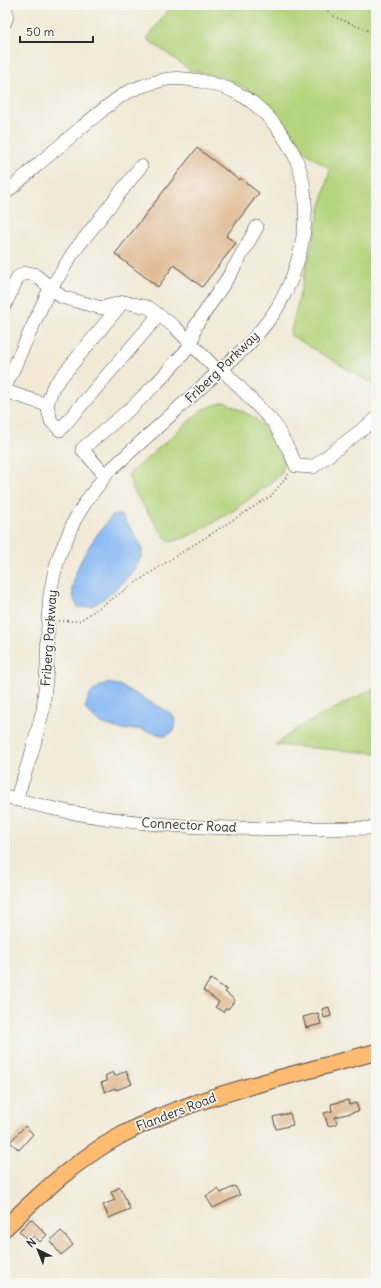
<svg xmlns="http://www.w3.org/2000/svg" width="381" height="1288" viewBox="0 0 381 1288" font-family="Delius,sans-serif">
<rect width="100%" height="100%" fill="#f6f6f2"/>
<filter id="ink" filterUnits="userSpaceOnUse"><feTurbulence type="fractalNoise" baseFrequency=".025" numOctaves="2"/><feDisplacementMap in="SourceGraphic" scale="8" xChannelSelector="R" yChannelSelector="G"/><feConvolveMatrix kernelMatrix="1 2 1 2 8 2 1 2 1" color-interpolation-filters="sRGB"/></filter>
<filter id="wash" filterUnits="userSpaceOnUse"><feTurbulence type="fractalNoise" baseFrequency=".012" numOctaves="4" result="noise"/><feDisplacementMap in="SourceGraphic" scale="16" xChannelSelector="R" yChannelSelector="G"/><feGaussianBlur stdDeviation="0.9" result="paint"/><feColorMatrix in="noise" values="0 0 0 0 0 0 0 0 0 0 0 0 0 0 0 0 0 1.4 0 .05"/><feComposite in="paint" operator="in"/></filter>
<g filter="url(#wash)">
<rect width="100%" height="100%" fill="#f1e9d5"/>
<!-- green -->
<path fill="#b3d47c" stroke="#6f8054" d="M 172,5 L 376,5 L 376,386 L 290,335 L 330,169 L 300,149 L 290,132 L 280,117 L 268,105 L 255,94 L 240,85 L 224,78 L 190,70 L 147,39 Z
M 225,402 L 255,418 L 274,437 L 285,452 L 282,473 L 269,484 L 233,511 L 187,537 L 171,542 L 164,536 L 134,492 L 128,475 L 203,409 Z
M 376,687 L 376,753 L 275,745 L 299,727 Z"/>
<!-- water -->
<path fill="#85b8f3" stroke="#58728f" d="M 121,515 C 125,520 141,543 142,549 C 145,566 103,605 87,607 C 84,608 81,607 78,607 C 59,581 96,535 112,516 Z
M 106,683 L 119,685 L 167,711 L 174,717 L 176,724 L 174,731 L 165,736 L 138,729 L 122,730 L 98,722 L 85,709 C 89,693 92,690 106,683 Z"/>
<g id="blocks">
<!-- building -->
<path fill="#dfba91" d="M 197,148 L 239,180 L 240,178 L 259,193 L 226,236 L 236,243 L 202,287 L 174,265 L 158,287 L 115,254 Z
M 211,979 L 227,990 L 225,992 L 235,1000 L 228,1009 L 226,1008 L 223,1012 L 215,1007 L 219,1002 L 203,990 Z
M 329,1007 L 331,1016 L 324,1018 L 322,1009 Z
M 318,1013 L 321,1024 L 306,1028 L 303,1017 Z
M 126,1071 L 132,1084 L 116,1090 L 115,1088 L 105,1092 L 101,1083 L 107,1081 L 105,1076 L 113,1072 L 115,1076 Z
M 348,1100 L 349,1105 L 356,1103 L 359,1111 L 335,1117 L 337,1124 L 328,1126 L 324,1113 L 332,1111 L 331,1104 Z
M 290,1113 L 293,1125 L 276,1129 L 273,1117 Z
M 25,1126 L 33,1134 L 19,1150 L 10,1142 Z
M 235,1186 L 240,1195 L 213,1208 L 206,1196 L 218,1189 L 221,1193 Z
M 120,1187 L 130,1209 L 109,1218 L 103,1205 L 115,1200 L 111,1192 Z
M 31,1219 L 47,1235 L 40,1242 L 34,1236 L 29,1241 L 19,1231 Z
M 61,1231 L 73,1245 L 61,1255 L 50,1241 Z"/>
</g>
</g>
<g filter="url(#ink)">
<use href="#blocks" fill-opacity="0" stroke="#494844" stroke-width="1"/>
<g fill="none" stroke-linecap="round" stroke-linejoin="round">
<!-- minor casing -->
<g stroke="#494844" stroke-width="14">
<path id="minor" d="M 5,22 L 7,16 L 5,5
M 5,193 C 16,185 25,176 35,167 C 51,153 67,140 83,126 C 97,115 111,102 126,93 C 137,87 151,83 163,80 C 182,75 220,84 237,93 C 255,102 267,114 279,130 C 285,139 292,149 296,159 C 314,203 304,258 282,299 C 274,316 260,331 248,345 L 108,472 L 87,500 L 75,519 L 59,556 L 54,574 L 50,594 L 48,621 L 47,667 L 43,710 L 32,752 L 16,800
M 5,305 L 18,277 L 25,273 L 34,274 L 62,297 L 83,303 L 102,308 L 124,302 L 148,307 L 175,327 L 219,372
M 222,369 L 274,423 L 291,454 L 296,466 L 313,467 L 376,419
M 5,387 L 50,288 L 59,276 L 72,254 L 141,166
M 5,391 L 47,405 L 51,421 L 60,430 L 159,315
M 47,405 L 53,387 L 122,303
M 105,475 L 82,449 L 131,408 L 157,383 L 192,344 L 195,327 L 231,273 L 257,227
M 5,796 C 125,833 252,829 376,828"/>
</g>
<!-- major casing -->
<g stroke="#494844" stroke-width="18">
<path id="major" d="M 5,1228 C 40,1194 75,1161 118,1137 C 164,1111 215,1096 265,1082 C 302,1072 339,1062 376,1052"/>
</g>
<!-- path -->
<path stroke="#494844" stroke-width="1.5" stroke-dasharray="1 3" stroke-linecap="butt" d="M 322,5 L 333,16 L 376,34
M 59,621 L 79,621 L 168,561 L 271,496 L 289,474"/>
<!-- minor -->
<use href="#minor" stroke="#fff" stroke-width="13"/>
<!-- major -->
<use href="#major" stroke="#ffbb71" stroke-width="16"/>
</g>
</g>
<g text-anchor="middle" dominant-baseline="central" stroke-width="3.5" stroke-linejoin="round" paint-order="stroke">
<!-- street labels -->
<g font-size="13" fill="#2b2b2b" stroke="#f6f6f2">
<text transform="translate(222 367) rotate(-44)">Friberg Parkway</text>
<text transform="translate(49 638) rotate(-86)">Friberg Parkway</text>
<text transform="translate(189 825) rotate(3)">Connector Road</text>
<text transform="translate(176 1112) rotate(-21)">Flanders Road</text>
</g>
</g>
<!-- margin -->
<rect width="381" height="1288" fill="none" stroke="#f6f6f2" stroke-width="20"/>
<!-- north arrow -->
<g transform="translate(38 1250) rotate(317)" stroke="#f6f6f2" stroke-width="3" paint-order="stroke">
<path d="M0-3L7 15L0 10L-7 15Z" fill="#2b2b2b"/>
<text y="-6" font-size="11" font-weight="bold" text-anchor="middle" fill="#2b2b2b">N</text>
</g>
<!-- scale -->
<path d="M20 36v6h73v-6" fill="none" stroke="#2b2b2b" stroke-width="2"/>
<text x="26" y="36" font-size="12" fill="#2b2b2b" stroke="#f6f6f2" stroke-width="3" paint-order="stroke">50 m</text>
</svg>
